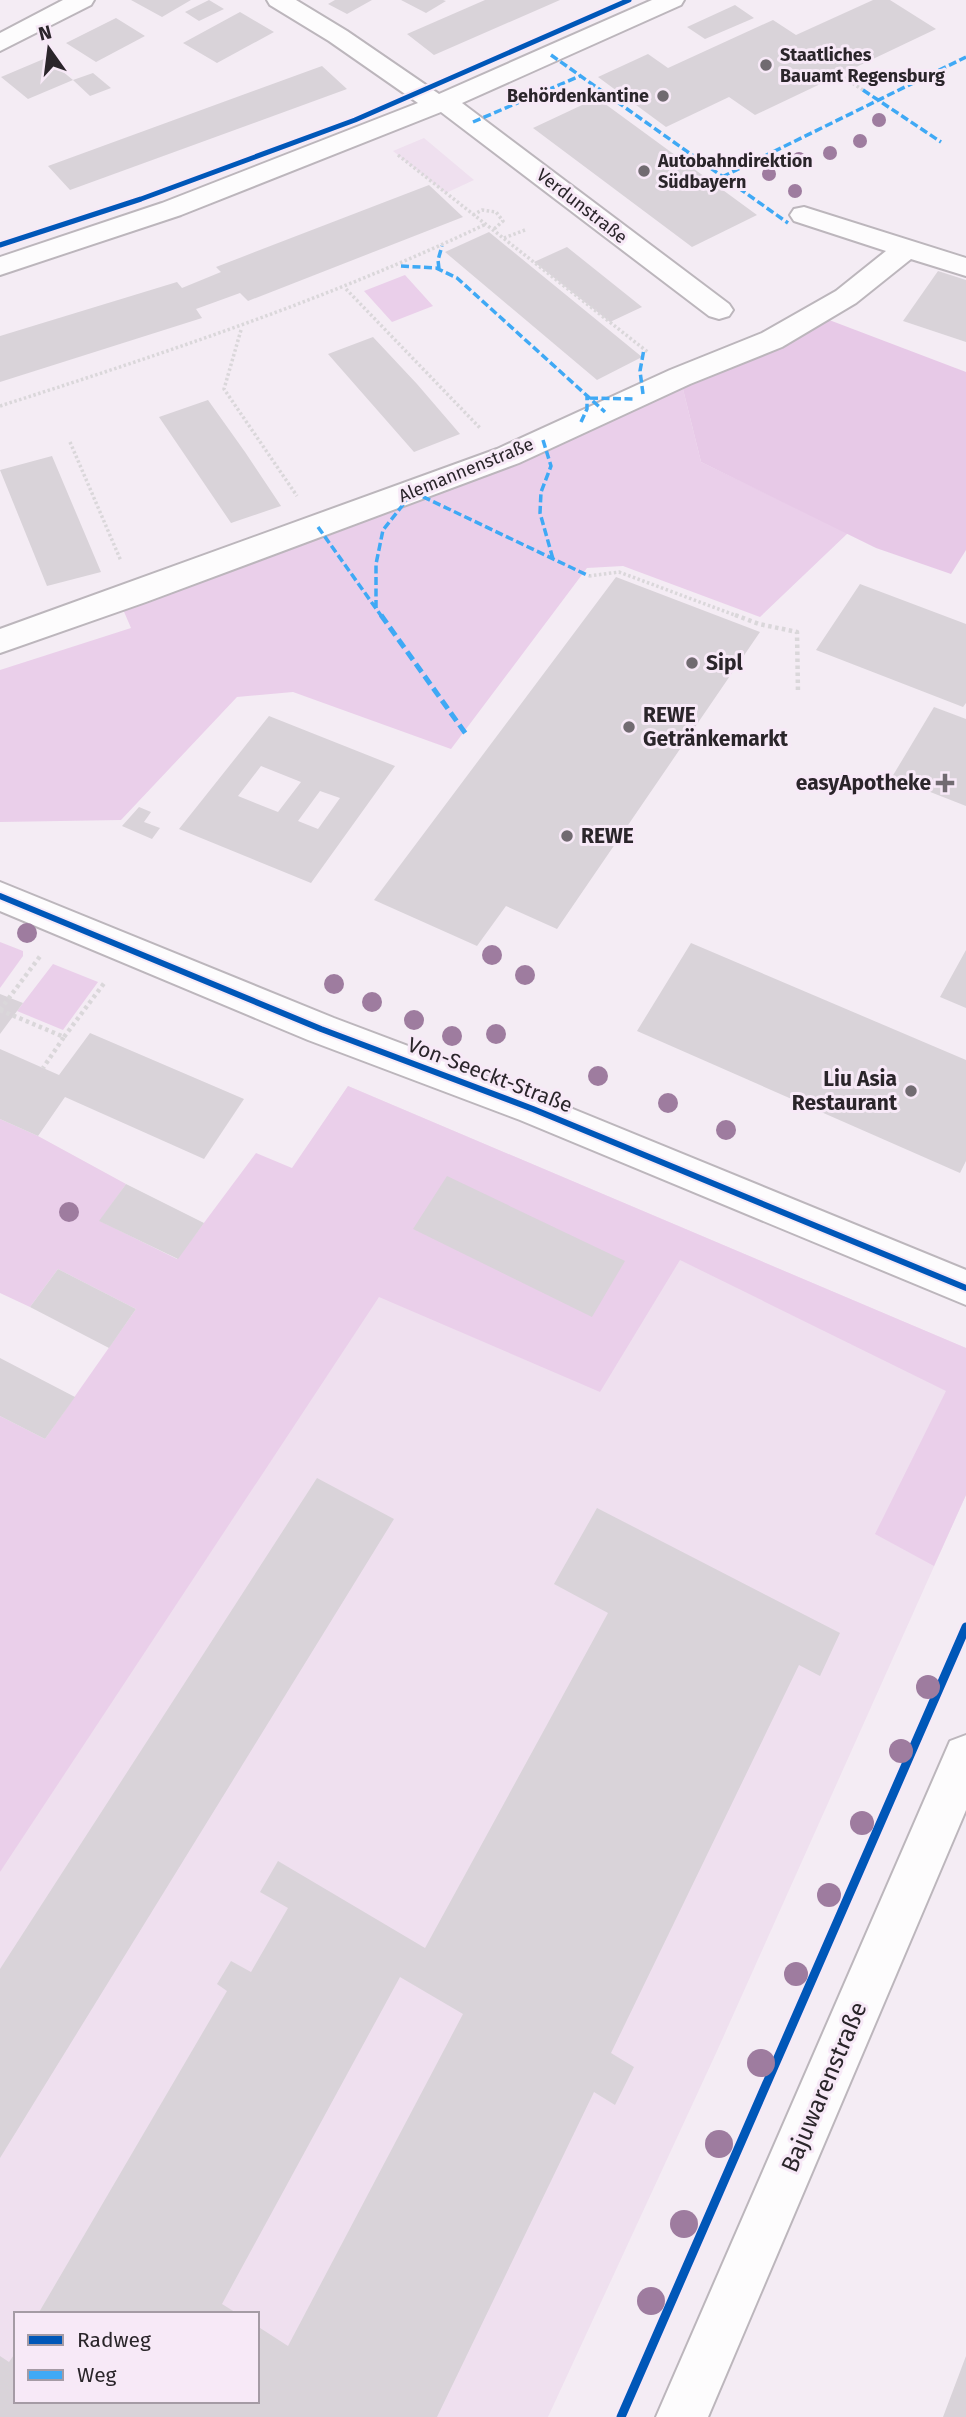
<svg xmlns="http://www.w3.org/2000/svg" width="966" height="2417" viewBox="0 0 966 2417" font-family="'Fira Sans',sans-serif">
<rect width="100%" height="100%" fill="#f4ecf4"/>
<!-- built -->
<path fill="#efe0ef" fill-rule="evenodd" d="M 424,138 L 474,180 L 446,193 L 393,151 Z
M 348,1086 L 966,1348 L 966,1495 L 717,2051 L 548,2417 L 0,2417 L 0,1605 ZM 16,2314 L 257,2314 L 257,2401 L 16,2401 Z"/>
<!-- green -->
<path fill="#eacfea" d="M 405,275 L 433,306 L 392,322 L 364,291 Z
M 680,377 L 701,462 L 848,533 L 760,617 L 623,566 L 587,568 L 451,749 L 293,692 L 237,697 L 121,820 L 0,822 L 0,670 L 131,628 L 119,600 Z
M 0,942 L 23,951 L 23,956 L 0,988 Z
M 53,964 L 98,982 L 63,1030 L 17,1011 Z
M 348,1086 L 966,1348 L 966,1495 L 934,1566 L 875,1534 L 946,1391 L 680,1260 L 600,1392 L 379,1297 L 0,1872 L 0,1416 L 45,1439 L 136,1309 L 58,1269 L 30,1307 L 0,1293 L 0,1119 L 38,1136 L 126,1184 L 100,1221 L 177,1259 L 256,1153 L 292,1168 Z"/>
<!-- forest -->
<path fill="#e7c9e7" d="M 816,315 L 966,372 L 966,550 L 951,574 L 876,548 L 701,462 L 680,377 Z"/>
<!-- building -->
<path fill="#d9d3d9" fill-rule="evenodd" d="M 131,0 L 191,0 L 162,17 Z
M 209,0 L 224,9 L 199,21 L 185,12 Z
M 335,0 L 372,0 L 347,14 L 328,4 Z
M 401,0 L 443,0 L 446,1 L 426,13 Z
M 485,0 L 560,0 L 434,55 L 407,34 Z
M 873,0 L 890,0 L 936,29 L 755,115 L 729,97 L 666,127 L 598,77 L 648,54 L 668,68 L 773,20 L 796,35 Z
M 735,5 L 754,18 L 705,39 L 687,27 Z
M 240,12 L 274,32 L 217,63 L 183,43 Z
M 116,18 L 145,36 L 96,62 L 66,43 Z
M 46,58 L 73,80 L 28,99 L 1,77 Z
M 322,66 L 347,89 L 70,190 L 48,166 Z
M 93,73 L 111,88 L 90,96 L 73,80 Z
M 597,98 L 757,215 L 692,247 L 533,128 Z
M 429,185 L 463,217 L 248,301 L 240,293 L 196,309 L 202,318 L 0,382 L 0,336 L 177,282 L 182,288 L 221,272 L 216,267 Z
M 489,232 L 642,357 L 597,380 L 445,252 Z
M 567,247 L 642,307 L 610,322 L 534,262 Z
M 938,271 L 966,280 L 966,342 L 903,321 Z
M 373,337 L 417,384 L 460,434 L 414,452 L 328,354 Z
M 208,400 L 245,452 L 281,506 L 231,523 L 159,417 Z
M 52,456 L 101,572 L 47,586 L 0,470 Z
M 616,577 L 760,632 L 557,929 L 506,906 L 477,946 L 374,900 Z
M 860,584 L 966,624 L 966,703 L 963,707 L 816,650 Z
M 934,707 L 966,719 L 966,806 L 892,777 Z
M 269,716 L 395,766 L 311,883 L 179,829 ZM 261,766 L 301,782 L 278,812 L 238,796 ZM 320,791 L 340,798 L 318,829 L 298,821 Z
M 139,807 L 151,812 L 144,822 L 160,828 L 152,839 L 122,826 Z
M 691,943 L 966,1060 L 966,1161 L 960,1173 L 637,1031 Z
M 966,950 L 966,1008 L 940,997 Z
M 0,994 L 23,1003 L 0,1034 Z
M 90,1033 L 244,1099 L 204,1159 L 65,1097 L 38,1136 L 0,1119 L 0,1049 L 59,1075 Z
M 447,1176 L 625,1261 L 592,1317 L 413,1229 Z
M 126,1184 L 204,1223 L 178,1259 L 99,1221 Z
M 58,1269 L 136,1309 L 109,1348 L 30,1307 Z
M 0,1358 L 75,1397 L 45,1439 L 0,1416 Z
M 317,1478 L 394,1519 L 0,2158 L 0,1969 Z
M 597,1508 L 840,1633 L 820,1676 L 799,1665 L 611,2053 L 634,2067 L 615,2105 L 594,2092 L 437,2417 L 0,2417 L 0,2356 L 9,2362 L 16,2352 L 16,2401 L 257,2401 L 257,2326 L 288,2346 L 463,2014 L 400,1977 L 222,2304 L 238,2314 L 38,2314 L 227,1991 L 217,1984 L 231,1961 L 251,1972 L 288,1908 L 260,1892 L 278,1861 L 425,1948 L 608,1613 L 554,1584 Z
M 966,2356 L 966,2417 L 943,2417 Z"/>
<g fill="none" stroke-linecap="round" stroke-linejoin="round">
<!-- minor casing -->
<g stroke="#bcb6bc" stroke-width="4">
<path id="minor" d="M 63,0 L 94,0 L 91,5 L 0,51 L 0,33 Z
M 267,0 L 296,0 L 347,31 L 439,94 L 652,0 L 684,0 L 681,5 L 462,103 L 729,304 L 733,310 L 729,316 L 719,319 L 709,316 L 441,112 L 181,215 L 0,275 L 0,257 L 162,203 L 418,103 L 329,41 L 270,5 Z
M 804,207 L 966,258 L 966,276 L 911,259 L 856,303 L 782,347 L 690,384 L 519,463 L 146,602 L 0,653 L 0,629 L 497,449 L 670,370 L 762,333 L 836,291 L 886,251 L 794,221 L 790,215 L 794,209 Z
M 0,882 L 334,1018 L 546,1098 L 966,1270 L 966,1305 L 520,1120 L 308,1040 L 0,911 Z
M 966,1735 L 966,1810 L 708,2417 L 656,2417 L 950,1741 Z"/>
</g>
<!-- path-far1 -->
<path stroke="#dad7da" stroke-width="3.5" stroke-dasharray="2.5 2.5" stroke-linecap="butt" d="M 840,75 L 863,90
M 398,155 L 649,353
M 473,215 L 482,210 L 496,212 L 503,221 L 493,230
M 504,238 L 525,230
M 346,289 L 480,428
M 241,330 L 224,389 L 297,496
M 0,406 C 165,353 329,299 486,224
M 70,442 L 121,561
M 589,576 L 619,572 L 740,617"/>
<!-- path -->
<path stroke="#dad7da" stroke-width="4.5" stroke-dasharray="3.5 3.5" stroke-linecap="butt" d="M 735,615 L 759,624 L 797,632 L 798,693
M 0,1010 L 41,955
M 0,1010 L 64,1037 L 43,1068
M 64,1037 L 105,982"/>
<!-- minor -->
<use href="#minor" fill="#fdfcfd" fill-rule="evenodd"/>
<!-- quiet-far1 -->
<path stroke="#3fa9f5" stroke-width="3.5" stroke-dasharray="8 3.5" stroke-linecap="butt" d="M 551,55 L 788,223
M 863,90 L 941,142
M 473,122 L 580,76
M 722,177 L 966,57
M 401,266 L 436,268 L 457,278 L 605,412
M 439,269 L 438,260 L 442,246
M 643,394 L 640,371 L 644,349
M 590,398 L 633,399
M 581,422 L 587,409 L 587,396
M 543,440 L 551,466 L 541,492 L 540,513 L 553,559
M 318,527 L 382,617
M 376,608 L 376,564 L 383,530 L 413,492 L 589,576"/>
<!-- quiet -->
<path stroke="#3fa9f5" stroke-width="5" stroke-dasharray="10 5" stroke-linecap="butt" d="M 381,615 L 468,737"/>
<!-- cycleway-far2 casing -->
<g stroke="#f7e9f7" stroke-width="9">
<path id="cycleway-far2" d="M 0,245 L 141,199 L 355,120 L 629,0"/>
</g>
<!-- cycleway-far1 casing -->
<g stroke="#f7e9f7" stroke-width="10">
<path id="cycleway-far1" d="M 0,896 L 321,1029 L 533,1109 L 966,1288"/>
</g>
<!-- cycleway casing -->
<g stroke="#f7e9f7" stroke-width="13">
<path id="cycleway" d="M 621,2417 L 966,1627"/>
</g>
<!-- cycleway-far2 -->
<use href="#cycleway-far2" stroke="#0057b8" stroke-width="5"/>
<!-- cycleway-far1 -->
<use href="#cycleway-far1" stroke="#0057b8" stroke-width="6"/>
<!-- cycleway -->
<use href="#cycleway" stroke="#0057b8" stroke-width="9"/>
</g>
<!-- trees -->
<g fill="#9e7c9f">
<circle cx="879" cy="120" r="7"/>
<circle cx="860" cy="141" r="7"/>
<circle cx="830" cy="153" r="7"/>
<circle cx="799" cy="159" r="7"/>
<circle cx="769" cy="174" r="7"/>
<circle cx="795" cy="191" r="7"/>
<circle cx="27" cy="933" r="10"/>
<circle cx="492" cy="955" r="10"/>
<circle cx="525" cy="975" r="10"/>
<circle cx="334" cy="984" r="10"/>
<circle cx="372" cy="1002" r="10"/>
<circle cx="414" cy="1020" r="10"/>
<circle cx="496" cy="1034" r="10"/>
<circle cx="452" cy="1036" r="10"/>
<circle cx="598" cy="1076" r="10"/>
<circle cx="668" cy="1103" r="10"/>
<circle cx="726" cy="1130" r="10"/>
<circle cx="69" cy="1212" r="10"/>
<circle cx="928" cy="1687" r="12"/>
<circle cx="901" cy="1751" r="12"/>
<circle cx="862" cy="1823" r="12"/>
<circle cx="829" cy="1895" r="12"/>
<circle cx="796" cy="1974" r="12"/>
<circle cx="761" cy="2063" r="14"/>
<circle cx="719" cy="2144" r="14"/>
<circle cx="684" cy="2224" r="14"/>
<circle cx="651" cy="2301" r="14"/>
</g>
<!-- markers -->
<g fill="#716b71" stroke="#f7e9f7" stroke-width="2.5">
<circle cx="766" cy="65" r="7"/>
<circle cx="663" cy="96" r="7"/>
<circle cx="644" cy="171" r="7"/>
<circle cx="692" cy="663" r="7"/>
<circle cx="629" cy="727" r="7"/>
<path d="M941.5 772.5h7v7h7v7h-7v7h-7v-7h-7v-7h7z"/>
<circle cx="567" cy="836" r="7"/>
<circle cx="911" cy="1091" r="7"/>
</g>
<g text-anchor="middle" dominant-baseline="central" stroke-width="6" stroke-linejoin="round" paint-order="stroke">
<!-- far-poi labels -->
<g font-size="18" font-weight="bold" fill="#2a252a" stroke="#f7e9f7" text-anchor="start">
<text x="780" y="55">Staatliches<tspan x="780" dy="21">Bauamt Regensburg</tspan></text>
<text x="649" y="96" text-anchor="end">Behördenkantine</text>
<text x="658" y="161">Autobahndirektion<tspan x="658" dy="21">Südbayern</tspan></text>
</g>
<!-- far-street labels -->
<g font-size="18" fill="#2a252a" stroke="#f7e9f7">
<text transform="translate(582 206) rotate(38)">Verdunstraße</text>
<text transform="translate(466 470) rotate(-22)">Alemannenstraße</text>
</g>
<!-- poi labels -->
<g font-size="21" font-weight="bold" fill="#2a252a" stroke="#f7e9f7" text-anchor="start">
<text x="706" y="663">Sipl</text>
<text x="643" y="715">REWE<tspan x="643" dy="24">Getränkemarkt</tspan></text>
<text x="931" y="783" text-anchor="end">easyApotheke</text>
<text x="581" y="836">REWE</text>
<text x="897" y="1079" text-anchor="end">Liu Asia<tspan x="897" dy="24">Restaurant</tspan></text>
</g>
<!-- street labels -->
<g font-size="21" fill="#2a252a" stroke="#f7e9f7">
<text transform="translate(490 1075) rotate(21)">Von-Seeckt-Straße</text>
</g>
<!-- near-street labels -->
<g font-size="24" fill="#2a252a" stroke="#f7e9f7">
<text transform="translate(824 2087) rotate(-67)">Bajuwarenstraße</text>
</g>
</g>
<!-- legend -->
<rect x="14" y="2312" width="245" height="91" fill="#f7e9f7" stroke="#a59ba5" stroke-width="2"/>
<rect x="28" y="2335" width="35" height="10" fill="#0057b8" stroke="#a59ba5" stroke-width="2"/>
<text x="77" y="2347" font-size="21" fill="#2a252a">Radweg</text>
<rect x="28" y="2370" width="35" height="10" fill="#3fa9f5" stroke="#a59ba5" stroke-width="2"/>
<text x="77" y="2382" font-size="21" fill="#2a252a">Weg</text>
<!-- north arrow -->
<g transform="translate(49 49) rotate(346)" stroke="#f7e9f7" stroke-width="5" paint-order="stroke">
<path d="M0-5L12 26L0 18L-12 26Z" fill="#2a252a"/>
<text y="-10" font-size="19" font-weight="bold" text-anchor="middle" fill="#2a252a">N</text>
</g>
</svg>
